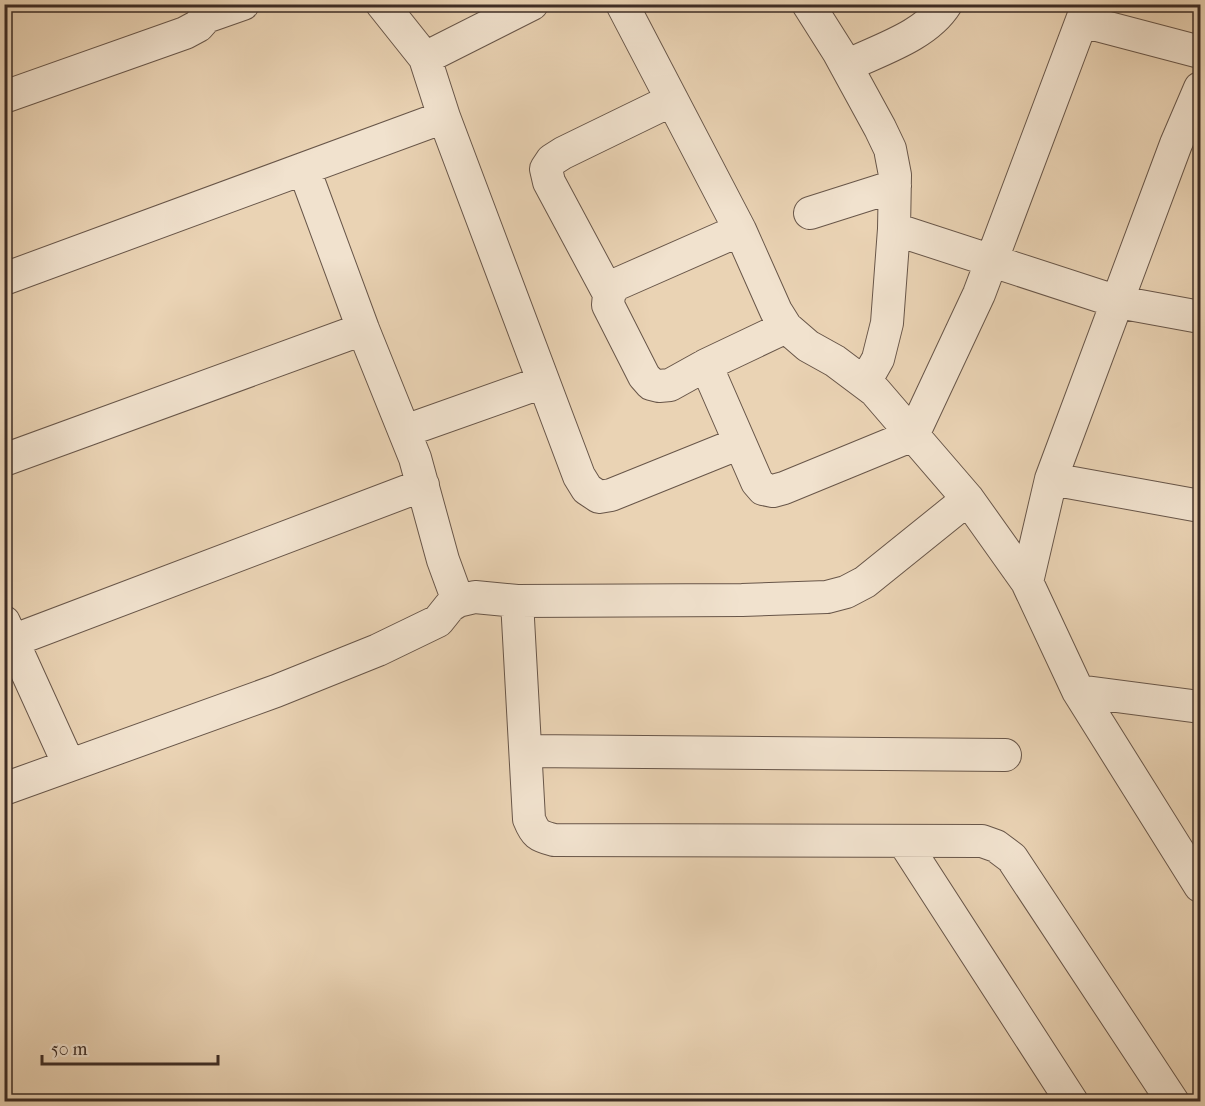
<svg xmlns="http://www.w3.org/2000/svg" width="1205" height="1106" viewBox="0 0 1205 1106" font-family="'IM FELL French Canon',serif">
<rect width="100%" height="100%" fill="#ead3b4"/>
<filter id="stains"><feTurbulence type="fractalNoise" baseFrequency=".00333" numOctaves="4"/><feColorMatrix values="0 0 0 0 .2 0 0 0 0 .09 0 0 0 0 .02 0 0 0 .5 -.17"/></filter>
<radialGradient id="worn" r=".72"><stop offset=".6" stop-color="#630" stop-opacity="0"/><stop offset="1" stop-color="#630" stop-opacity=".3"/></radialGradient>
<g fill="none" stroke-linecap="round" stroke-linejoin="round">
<!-- minor casing -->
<g stroke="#685649" stroke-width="34">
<path id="minor" d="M 382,4 L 425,58 L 444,117 L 579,476 L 587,489 L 599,497 L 611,495 L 740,443
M 622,4 L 740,230 L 776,311 L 786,327 L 808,346 L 835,361 L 875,391 L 968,499 L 1027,582 L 1078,691 L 1200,886
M 808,4 L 839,53 L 880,128 L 890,149 L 895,175 L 894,229 L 887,323 L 878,359 L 865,382
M 206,17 L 243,4
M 1082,21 L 1200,52
M 425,58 L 532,4
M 846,66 C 879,50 926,36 946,4
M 4,97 L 185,33 L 198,26 L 206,17 L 206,4
M 304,169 L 363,329 L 415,458 L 443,560 L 458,601
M 810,213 L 895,186
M 894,229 L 1118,302 L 1200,317
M 740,230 L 615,285 L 609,294 L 608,305 L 644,376 L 651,384 L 659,386 L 670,385 L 706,365 L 786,327
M 4,279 L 444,117
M 609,294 L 549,182 L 546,169 L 552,160 L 563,153 L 672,100
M 706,365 L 757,482 L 763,489 L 773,491 L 784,488 L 913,435 L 979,294 L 1088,4
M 405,431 L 543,382
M 4,460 L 363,329
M 1051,479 L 1200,506
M 1027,582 L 1051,479 L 1176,144 L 1200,88
M 517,601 L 529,819 C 535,834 538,836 554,840 L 982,841 L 996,846 L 1012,858 L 1173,1102
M 4,622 L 69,765
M 4,644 L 423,485
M 1078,691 L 1200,707
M 526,751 L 1005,755
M 4,789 L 276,691 L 378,650 L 438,621 L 450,606 L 458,601 L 475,597 L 517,601 L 742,600 L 827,597 L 846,592 L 865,582 L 968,499
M 904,842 L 1072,1102"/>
</g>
<!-- minor -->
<use href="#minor" stroke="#f1e2ce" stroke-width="32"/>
</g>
<!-- margin -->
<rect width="1205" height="1106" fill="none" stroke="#ead3b4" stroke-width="24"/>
<rect x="6" y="6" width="1193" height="1094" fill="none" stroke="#3d2c25" stroke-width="3"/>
<rect x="12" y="12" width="1181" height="1082" fill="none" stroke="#3d2c25" stroke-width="1.5"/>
<!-- scale -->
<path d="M42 1055v9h176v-9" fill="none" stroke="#3d2c25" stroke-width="3"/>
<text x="51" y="1055" font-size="18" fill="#3d2c25" stroke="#f1e2ce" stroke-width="4.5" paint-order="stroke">50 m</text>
<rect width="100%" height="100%" filter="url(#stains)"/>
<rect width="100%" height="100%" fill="url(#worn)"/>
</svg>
